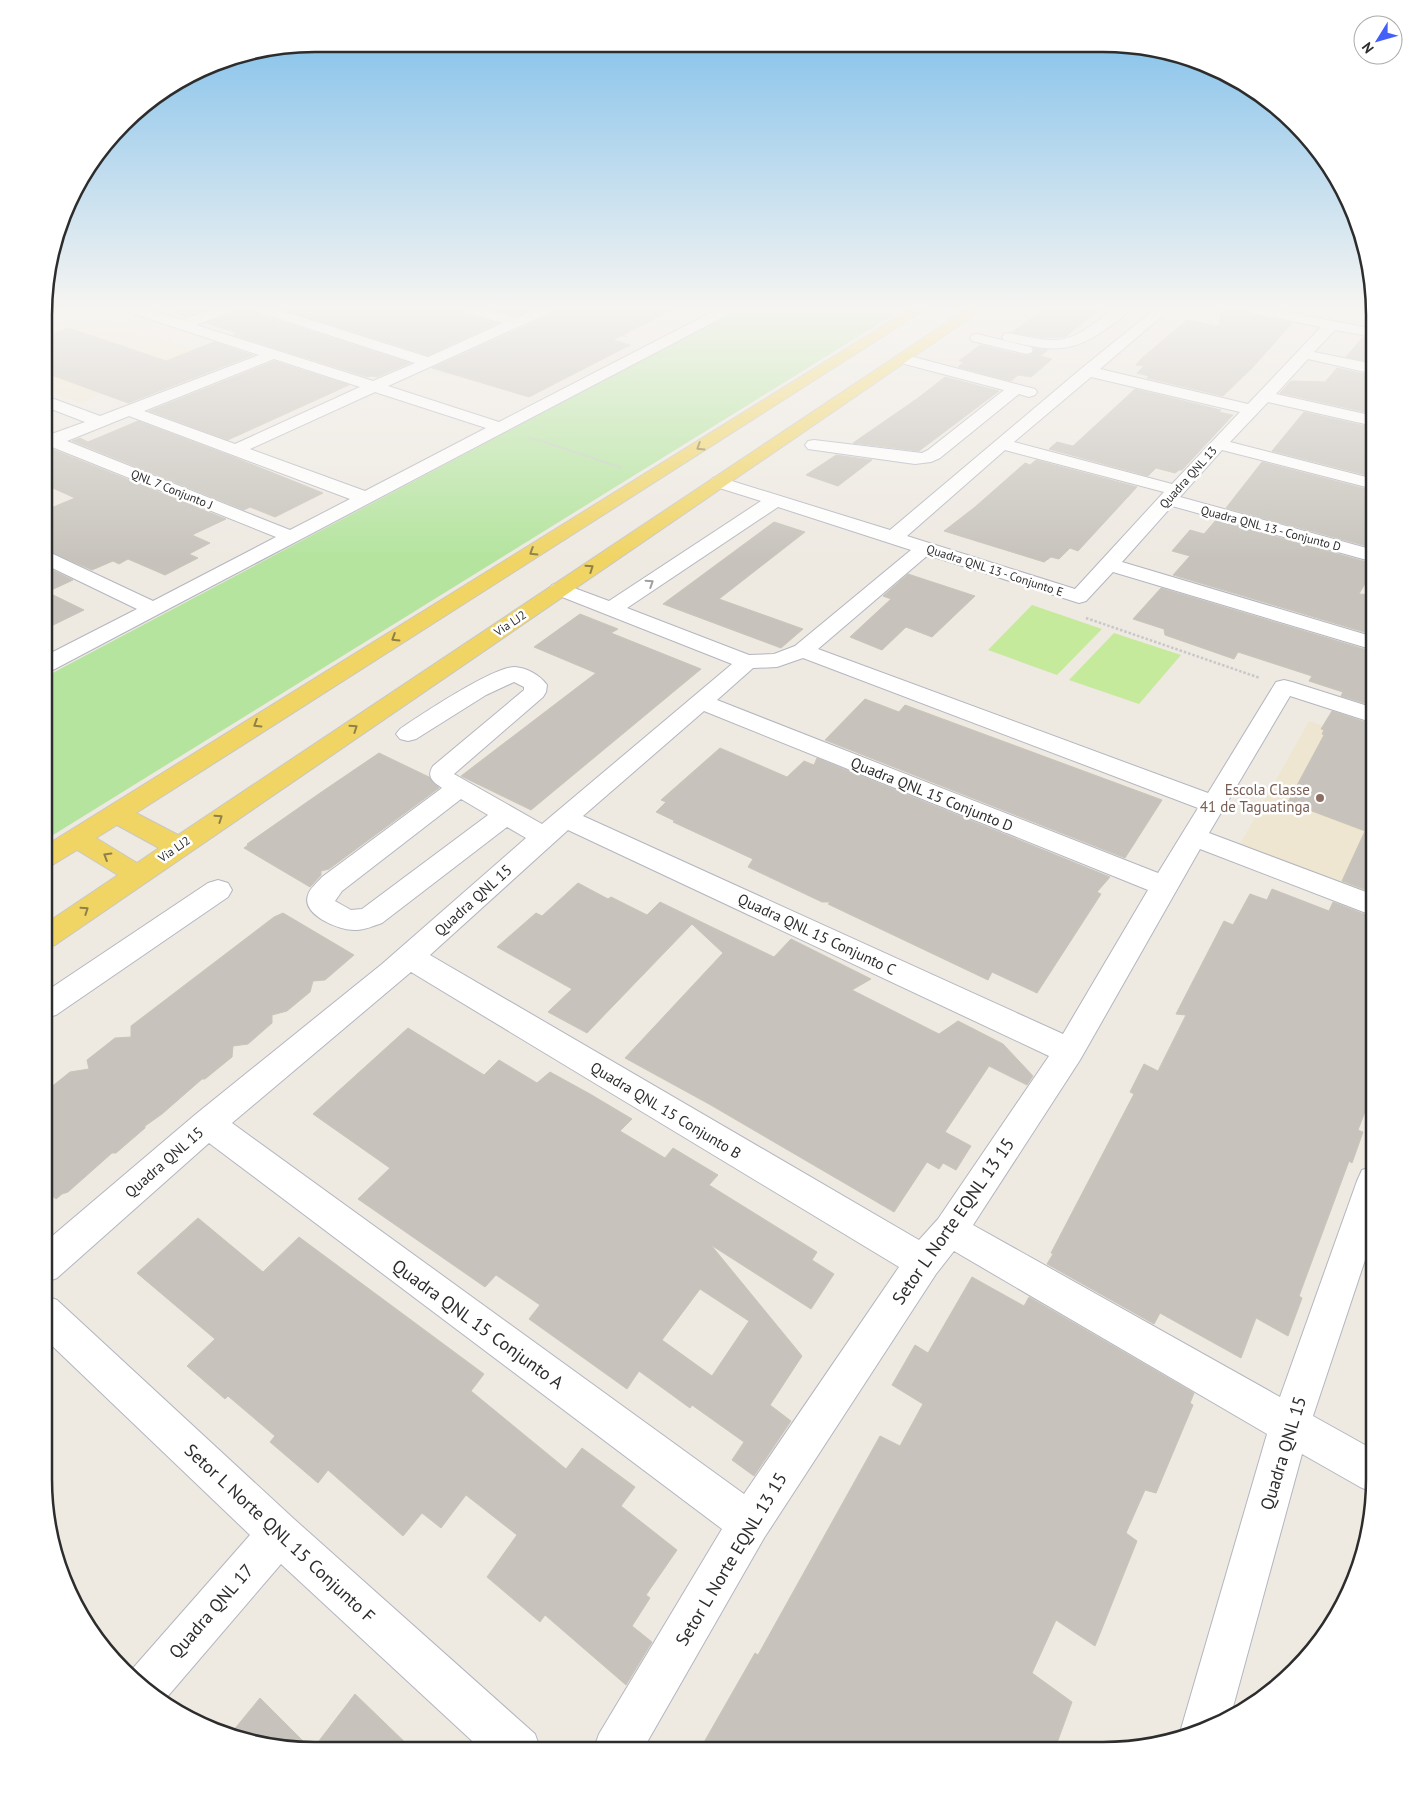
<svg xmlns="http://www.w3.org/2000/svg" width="1418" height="1795" viewBox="0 0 1418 1795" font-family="'PT Sans',sans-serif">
<rect width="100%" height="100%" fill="#eee9e1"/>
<!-- education -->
<path fill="#efe6d1" d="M 89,313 L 207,354 L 79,403 L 46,390 L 46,328 Z
M 1309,721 L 1374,743 L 1374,906 L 1235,853 Z"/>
<!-- green -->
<path fill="#b4e49e" d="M 738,309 L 903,309 L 45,840 L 45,677 Z"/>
<!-- pitch -->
<path fill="#c6ea9b" d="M 1032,605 L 1102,629 L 1057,675 L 988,650 Z
M 1114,633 L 1181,655 L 1139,704 L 1069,680 Z"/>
<!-- building -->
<path fill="#c7c3bc" stroke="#cac5ba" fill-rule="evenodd" d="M 177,309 L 208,309 L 186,317 L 176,314 Z
M 234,309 L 254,309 L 257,314 L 410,363 L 377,377 L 372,376 L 367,377 L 233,335 L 237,333 L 206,323 L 231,314 Z
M 281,309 L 459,309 L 462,314 L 498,323 L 428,355 Z
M 489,309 L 531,309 L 516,316 Z
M 555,309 L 674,309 L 613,340 L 630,345 L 529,397 L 432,368 L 552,314 Z
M 1044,309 L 1101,309 L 1065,337 L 1043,338 L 1012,332 Z
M 1221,309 L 1242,309 L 1246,314 L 1292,323 L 1253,367 L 1223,396 L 1147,378 L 1149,376 L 1137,373 L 1144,366 L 1136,365 L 1142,358 L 1187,320 L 1219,326 Z
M 69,328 L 166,361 L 214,342 L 253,355 L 128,403 L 46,373 L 46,336 Z
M 1363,337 L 1374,339 L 1373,362 L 1346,357 Z
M 980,345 L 1026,356 L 1033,354 L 1034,348 L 1048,350 L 1040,356 L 1052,359 L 1031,377 L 1018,375 L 1011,381 L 958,367 L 964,362 L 959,361 Z
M 274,361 L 349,385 L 228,440 L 149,411 Z
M 1337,368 L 1374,376 L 1374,414 L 1280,393 L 1291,381 L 1325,382 Z
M 945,377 L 999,391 L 919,451 L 853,443 L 918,398 Z
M 1135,389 L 1221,410 L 1219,412 L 1233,415 L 1182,470 L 1179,470 L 1175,473 L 1156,468 L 1148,476 L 1049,449 L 1057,442 L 1073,446 Z
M 1304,412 L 1374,428 L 1374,477 L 1272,451 Z
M 138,421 L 236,458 L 323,493 L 275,517 L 250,507 L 244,510 L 72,441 L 80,438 L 88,442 Z
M 52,449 L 226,519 L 192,535 L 210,543 L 189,554 L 198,558 L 165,575 L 128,559 L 119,564 L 113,561 L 92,570 L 46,550 L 46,510 L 75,498 L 46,485 L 46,450 Z
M 836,455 L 872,460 L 838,486 L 806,475 Z
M 1036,460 L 1137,487 L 1078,551 L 1070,548 L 1059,559 L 1051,557 L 1044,562 L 944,531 L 975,507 L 1025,463 L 1030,465 Z
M 1262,462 L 1374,491 L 1374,548 L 1226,508 Z
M 1216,520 L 1374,564 L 1374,568 L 1359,594 L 1374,595 L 1374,635 L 1173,575 L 1190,556 L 1172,551 L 1190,530 L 1204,534 Z
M 774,522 L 805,532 L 719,599 L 803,629 L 781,648 L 663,604 Z
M 46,567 L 73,580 L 47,592 L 84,610 L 45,629 Z
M 908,574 L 975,596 L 932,637 L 906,627 L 882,650 L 850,637 L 891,599 L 883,596 Z
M 1161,588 L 1374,652 L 1374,706 L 1341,696 L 1343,692 L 1309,681 L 1312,676 L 1238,652 L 1234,659 L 1165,635 L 1164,629 L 1133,619 Z
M 580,614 L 618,629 L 611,633 L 701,669 L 531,810 L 461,776 L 596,673 L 534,647 Z
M 865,699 L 899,712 L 905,705 L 1162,800 L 1125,858 L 825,740 Z
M 1332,711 L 1374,725 L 1374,893 L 1342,881 L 1365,831 L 1288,802 L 1324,735 L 1322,734 L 1324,730 L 1321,729 Z
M 720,748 L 787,777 L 804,761 L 814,765 L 817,758 L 1110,877 L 1097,892 L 1101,894 L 1037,993 L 992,972 L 988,980 L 828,904 L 830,902 L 822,902 L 748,867 L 753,859 L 673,822 L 675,821 L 656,812 L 666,802 L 661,800 Z
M 379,753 L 429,777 L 439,788 L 329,869 L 321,871 L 321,875 L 310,887 L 244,848 L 248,845 L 247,844 L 320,793 Z
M 578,883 L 608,899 L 611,897 L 647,915 L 660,902 L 774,957 L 791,939 L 871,979 L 852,990 L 939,1034 L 958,1021 L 1003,1044 L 1033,1076 L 1027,1085 L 989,1066 L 945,1132 L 971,1146 L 956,1170 L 943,1163 L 939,1169 L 927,1162 L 894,1212 L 709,1104 L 625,1058 L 723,953 L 692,924 L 587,1033 L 548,1012 L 572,989 L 497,947 L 536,913 L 542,916 Z
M 1272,889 L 1329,911 L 1333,902 L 1374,918 L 1374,1088 L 1358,1130 L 1363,1132 L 1352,1163 L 1349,1161 L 1299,1296 L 1302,1298 L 1288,1336 L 1256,1318 L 1241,1358 L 1160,1313 L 1154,1324 L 1047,1264 L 1053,1254 L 1051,1253 L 1134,1094 L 1130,1092 L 1144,1064 L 1158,1071 L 1186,1015 L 1176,1014 L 1224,921 L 1233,925 L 1250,894 L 1267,900 Z
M 283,913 L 354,955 L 325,980 L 313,981 L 310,992 L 287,1011 L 272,1015 L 272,1023 L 248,1044 L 233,1046 L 232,1057 L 205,1079 L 202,1079 L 162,1114 L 145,1126 L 145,1128 L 116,1153 L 112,1153 L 68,1192 L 62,1194 L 56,1199 L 44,1190 L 45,1092 L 70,1072 L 89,1069 L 87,1060 L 115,1038 L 131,1037 L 131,1026 L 274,917 Z
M 408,1028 L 484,1075 L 499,1060 L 537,1083 L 550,1072 L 590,1094 L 632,1119 L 620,1131 L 665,1158 L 673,1148 L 718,1175 L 709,1185 L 817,1252 L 812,1260 L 834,1274 L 811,1309 L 711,1245 L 802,1356 L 770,1405 L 791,1421 L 754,1476 L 732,1460 L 744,1442 L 692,1405 L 690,1408 L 639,1371 L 627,1389 L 529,1319 L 540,1305 L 496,1275 L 485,1287 L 358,1199 L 390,1168 L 313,1114 ZM 700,1289 L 749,1321 L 712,1376 L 662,1340 Z
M 198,1218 L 263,1272 L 299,1237 L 484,1374 L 471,1391 L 566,1469 L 582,1448 L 635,1487 L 621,1506 L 677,1550 L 646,1595 L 650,1598 L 632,1626 L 652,1642 L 626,1685 L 545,1615 L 540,1622 L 487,1577 L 517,1535 L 466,1495 L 441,1528 L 422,1513 L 403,1536 L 328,1470 L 318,1483 L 270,1442 L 275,1436 L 228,1396 L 225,1399 L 187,1366 L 215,1339 L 137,1273 Z
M 972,1277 L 1024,1306 L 1029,1297 L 1194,1393 L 1190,1403 L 1193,1405 L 1156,1493 L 1145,1490 L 1126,1533 L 1137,1541 L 1095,1646 L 1056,1620 L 1032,1673 L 1072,1702 L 1054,1751 L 699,1751 L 755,1653 L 758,1655 L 880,1436 L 900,1446 L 923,1404 L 892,1385 L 915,1345 L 928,1353 Z
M 355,1694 L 414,1751 L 297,1751 L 228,1737 L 260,1698 L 312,1750 Z"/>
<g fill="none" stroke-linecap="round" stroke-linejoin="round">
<!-- minor casing -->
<g stroke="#b4b6c0" stroke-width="2">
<path id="minor" d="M 46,309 L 59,309 L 57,312 L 46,315 Z
M 126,309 L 146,309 L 182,320 L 213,309 L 232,309 L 230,312 L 196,325 L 373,381 L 415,363 L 258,312 L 256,309 L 276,309 L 428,357 L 503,323 L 463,312 L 461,309 L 483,309 L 516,318 L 535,309 L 553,309 L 551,312 L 388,386 L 499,422 L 718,309 L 735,309 L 733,312 C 506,431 280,550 53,670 L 45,672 L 45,656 L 137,609 L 46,565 L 46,552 L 53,554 L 153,601 L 276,537 L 52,447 L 46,448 L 46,436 L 85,422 L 46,407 L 46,396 L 100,416 L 259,355 L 128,312 ZM 274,359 L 360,387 L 235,444 L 144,411 ZM 375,392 L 486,428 L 365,491 L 250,449 ZM 129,416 L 350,499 L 290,530 L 67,441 Z
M 1114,309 L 1130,309 C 1124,317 1114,323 1106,329 C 1069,356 1046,350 1004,340 L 1002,337 L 1004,334 L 1009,333 C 1066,346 1068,343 1114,309 Z
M 1155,309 L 1170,309 L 1100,369 L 1248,404 L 1321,327 L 1246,312 L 1244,309 L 1271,309 L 1374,329 L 1374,337 L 1335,330 L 1314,352 L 1374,364 L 1374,374 L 1308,359 L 1276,394 L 1374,416 L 1374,426 L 1268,402 L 1230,442 L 1374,479 L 1374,489 L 1222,450 L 1180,497 L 1374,550 L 1374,562 L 1172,506 L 1122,562 L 1374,637 L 1374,650 L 1113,572 L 1086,601 L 1079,603 L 928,555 L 818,649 L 1208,793 L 1276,682 L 1284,680 L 1292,682 L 1374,708 L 1374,723 L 1290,696 L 1209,833 L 1374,895 L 1374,916 L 1200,849 L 1080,1060 L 973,1225 L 1280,1397 L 1357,1181 L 1362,1170 L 1374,1166 L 1374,1233 L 1313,1416 L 1374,1450 L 1374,1493 L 1360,1487 L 1302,1454 L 1230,1718 L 1184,1737 L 1181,1729 L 1267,1434 L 954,1251 L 936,1274 L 764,1538 L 642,1751 L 593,1751 L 599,1734 L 722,1529 L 209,1143 L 57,1278 L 44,1283 L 44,1243 L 196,1114 L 382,964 L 526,838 L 507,827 L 382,923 C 373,926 365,930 356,930 C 340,931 301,915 308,895 C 310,888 317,883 322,877 L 442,788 C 433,782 426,777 433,766 L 524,690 L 524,687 L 514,682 L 486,695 L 416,739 L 408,741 L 400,739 L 396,734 L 400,729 C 421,715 492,667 515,667 C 527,668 540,675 547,685 L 546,692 L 543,697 L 454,774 L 542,824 L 732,664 L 552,593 L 549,589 L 552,585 L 559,583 L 566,585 L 609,601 L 761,501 L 713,486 L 710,482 L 713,478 L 719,477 L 890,530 L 1082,368 ZM 1091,377 L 1240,412 L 1172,484 L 1014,442 ZM 1005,450 L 1164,492 L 1075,589 L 907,536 ZM 778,507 L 911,550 L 795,646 L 774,654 L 749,655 L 627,608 ZM 803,658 L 1198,808 L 1158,873 L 717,700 L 753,668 L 777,667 ZM 704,711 L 1148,890 L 1063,1034 L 583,816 ZM 461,799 L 488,815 L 362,909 L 351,910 L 335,901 L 342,891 ZM 568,830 L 1049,1056 L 938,1219 L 919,1240 L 430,955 ZM 411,972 L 899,1267 L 744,1494 L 232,1123 Z
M 977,334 L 1031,347 L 1033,350 L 1031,353 L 1026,354 L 972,341 L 970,338 L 972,335 Z
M 902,354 L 1035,389 L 1037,392 L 1035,395 L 1029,397 L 1019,394 L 940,458 L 931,462 L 915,464 L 808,449 L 805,445 L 808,441 L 814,440 L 922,453 L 928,450 L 1004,390 L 897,362 L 894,359 L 897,356 Z
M 218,880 L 228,883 L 232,890 L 228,897 L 56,1015 L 45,1018 L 45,992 L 208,883 Z
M 44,1295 L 57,1300 L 294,1519 L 535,1734 L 541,1751 L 483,1751 L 281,1564 L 162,1703 L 127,1675 L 250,1535 L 44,1338 Z"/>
</g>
<!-- major casing -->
<g stroke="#c8c8c8" stroke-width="2">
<path id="major" d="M 910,309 L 926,309 L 136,813 L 178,835 L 967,309 L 983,309 L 55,945 L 45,948 L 45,924 L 118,875 L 77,850 L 54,864 L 45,867 L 45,846 ZM 117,825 L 159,848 L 137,863 L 96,838 Z"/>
</g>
<!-- path-far1 -->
<path stroke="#c8c8c8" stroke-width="2" stroke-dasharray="2 1" stroke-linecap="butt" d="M 564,320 L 628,337
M 529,437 L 623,468"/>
<!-- path -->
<path stroke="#c8c8c8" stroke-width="2.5" stroke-dasharray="2.5 2" stroke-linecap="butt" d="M 1086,618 L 1260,678"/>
<!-- minor -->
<use href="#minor" fill="#fff" fill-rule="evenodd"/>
<!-- major -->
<use href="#major" fill="#f0d464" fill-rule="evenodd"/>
</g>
<!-- one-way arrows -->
<defs><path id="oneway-chevron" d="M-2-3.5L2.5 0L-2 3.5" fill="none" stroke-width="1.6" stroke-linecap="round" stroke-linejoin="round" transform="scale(1.25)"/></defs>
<g stroke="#8e8048">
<use href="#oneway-chevron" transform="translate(700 447) rotate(148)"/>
<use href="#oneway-chevron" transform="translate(533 552) rotate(148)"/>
<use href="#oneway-chevron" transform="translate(590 568) rotate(-34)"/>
<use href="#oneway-chevron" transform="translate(395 638) rotate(148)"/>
<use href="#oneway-chevron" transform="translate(257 724) rotate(148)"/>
<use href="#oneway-chevron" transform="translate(354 728) rotate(-34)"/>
<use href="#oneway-chevron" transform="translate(219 818) rotate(-34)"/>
<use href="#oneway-chevron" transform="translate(107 856) rotate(-149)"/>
<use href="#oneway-chevron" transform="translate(85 910) rotate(-34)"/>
</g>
<use stroke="#a0a0a0" href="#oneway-chevron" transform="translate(650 583) rotate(-33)"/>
<!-- sky -->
<linearGradient id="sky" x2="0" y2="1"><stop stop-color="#7abdea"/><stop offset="0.55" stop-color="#f7f5f2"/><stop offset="1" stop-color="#f7f5f2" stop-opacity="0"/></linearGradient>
<rect width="1418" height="560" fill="url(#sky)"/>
<!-- markers -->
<circle fill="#8d6e63" stroke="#fff" stroke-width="2" cx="1320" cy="798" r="5"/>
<g text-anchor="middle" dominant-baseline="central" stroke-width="5" stroke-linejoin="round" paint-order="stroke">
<!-- far-street labels -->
<g font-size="12" fill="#2d2d2d" stroke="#fff">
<text transform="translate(1188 477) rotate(-48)">Quadra QNL 13</text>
<text transform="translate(172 489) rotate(22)">QNL 7 Conjunto J</text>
<text transform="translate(1271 528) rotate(15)">Quadra QNL 13 - Conjunto D</text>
<text transform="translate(995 570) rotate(18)">Quadra QNL 13 - Conjunto E</text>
<text transform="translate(510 623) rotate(-34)">Via LJ2</text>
<text transform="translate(174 849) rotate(-35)">Via LJ2</text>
</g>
<!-- education labels -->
<g font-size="15" fill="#785e54" stroke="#fff" text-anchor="end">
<text x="1310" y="789">Escola Classe<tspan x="1310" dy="17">41 de Taguatinga</tspan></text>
</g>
<!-- street labels -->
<g font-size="15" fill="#2d2d2d" stroke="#fff">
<text transform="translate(932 794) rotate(22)">Quadra QNL 15 Conjunto D</text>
<text transform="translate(473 900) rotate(-42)">Quadra QNL 15</text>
<text transform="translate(817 934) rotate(25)">Quadra QNL 15 Conjunto C</text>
<text transform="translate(666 1110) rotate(31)">Quadra QNL 15 Conjunto B</text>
<text transform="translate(164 1162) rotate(-41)">Quadra QNL 15</text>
</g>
<!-- near-street labels -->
<g font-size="18" fill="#2d2d2d" stroke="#fff">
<text transform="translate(953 1221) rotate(-55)">Setor L Norte EQNL 13 15</text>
<text transform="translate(478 1324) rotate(36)">Quadra QNL 15 Conjunto A</text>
<text transform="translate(1283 1453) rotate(-73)">Quadra QNL 15</text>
<text transform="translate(280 1533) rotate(43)">Setor L Norte QNL 15 Conjunto F</text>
<text transform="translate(731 1559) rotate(-59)">Setor L Norte EQNL 13 15</text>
<text transform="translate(211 1611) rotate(-49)">Quadra QNL 17</text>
</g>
</g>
<!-- crop -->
<path d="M0 0H1418V1795H0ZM315 52H1103A263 263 0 0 1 1366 315V1479A263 263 0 0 1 1103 1742H315A263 263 0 0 1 52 1479V315A263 263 0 0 1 315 52Z" fill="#fff" fill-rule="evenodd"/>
<path fill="none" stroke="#2d2d2d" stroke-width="2.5" d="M315 52H1103A263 263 0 0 1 1366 315V1479A263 263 0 0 1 1103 1742H315A263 263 0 0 1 52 1479V315A263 263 0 0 1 315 52Z"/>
<!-- north arrow -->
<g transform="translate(1378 40) rotate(233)"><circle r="24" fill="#ffffff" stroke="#ababab"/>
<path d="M0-4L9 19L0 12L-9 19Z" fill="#4460f8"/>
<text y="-8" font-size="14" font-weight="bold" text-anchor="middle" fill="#2d2d2d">N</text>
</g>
</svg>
